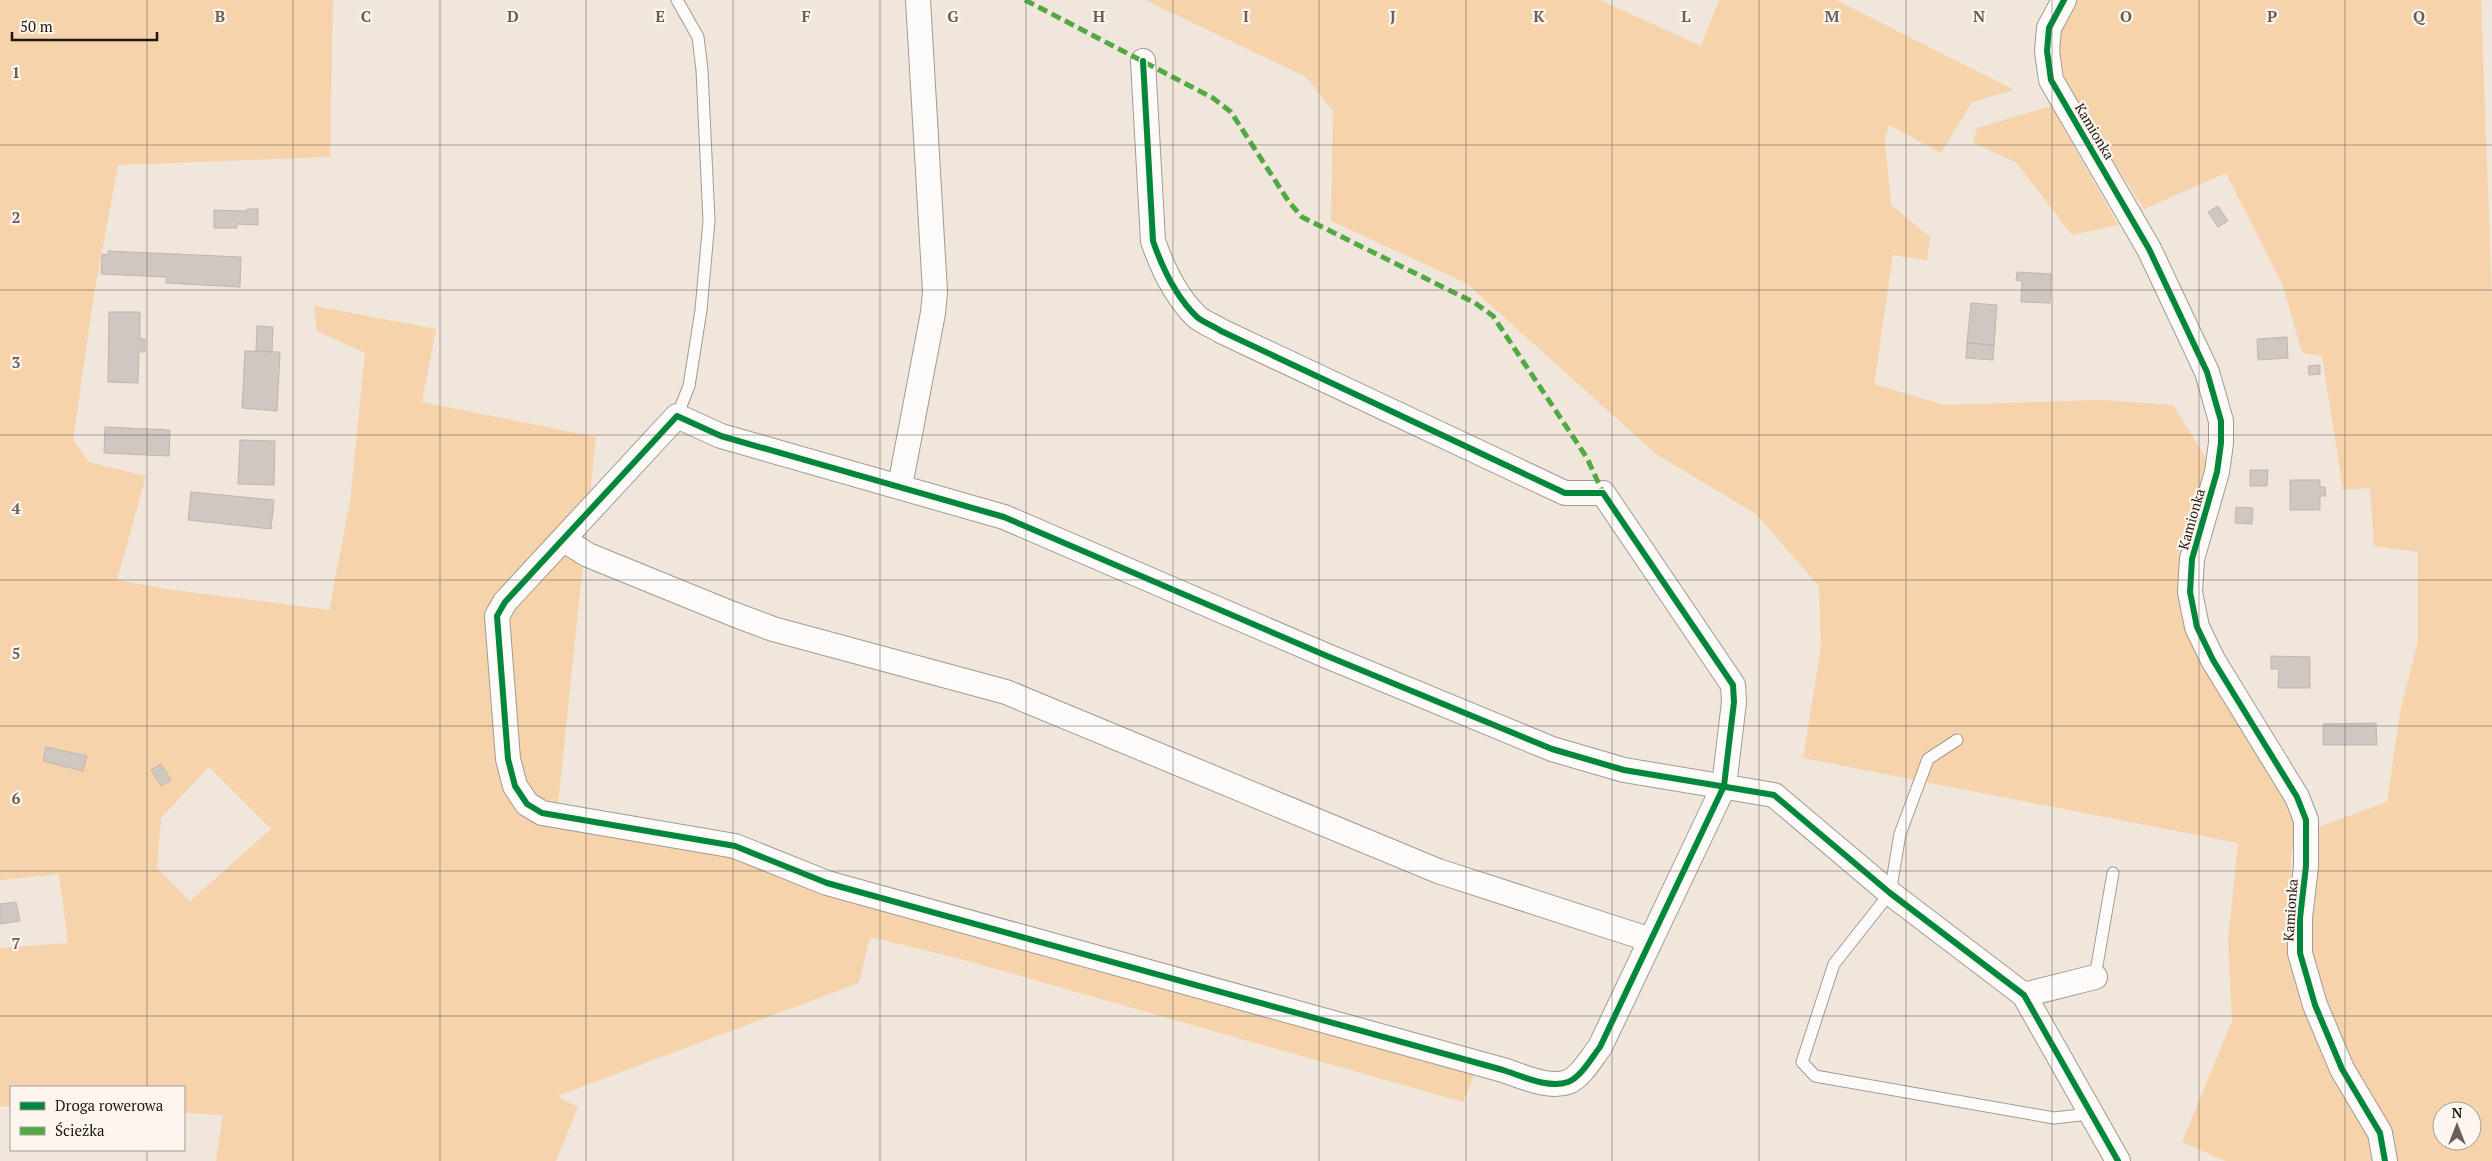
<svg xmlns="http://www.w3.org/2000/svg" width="2492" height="1161" viewBox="0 0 2492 1161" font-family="'PT Serif',serif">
<rect width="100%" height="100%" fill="#f0e6db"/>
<!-- green -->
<path fill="#f6d3aa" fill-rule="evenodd" d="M 0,0 L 333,0 L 330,157 L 118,165 L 94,295 L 73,439 L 89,462 L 146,476 L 117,580 L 166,589 L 329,610 L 350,502 L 365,353 L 317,331 L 314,306 L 436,329 L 422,402 L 596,437 L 558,805 L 1479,1064 L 1463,1102 L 957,958 L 870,937 L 859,983 L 557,1096 L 578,1107 L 556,1161 L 216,1161 L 223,1115 L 184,1113 L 184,1087 L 11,1087 L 11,1107 L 0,1106 L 0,948 L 68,943 L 59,874 L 0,880 ZM 209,767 L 271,829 L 190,901 L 157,868 L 161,818 Z
M 1145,0 L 1600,0 L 1701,46 L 1719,0 L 1836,0 L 2014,90 L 1972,102 L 1941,153 L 1889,125 L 1885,141 L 1891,205 L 1930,237 L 1927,260 L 1893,255 L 1874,384 L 1944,405 L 2100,400 L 2173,405 L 2209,463 L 2190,628 L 2297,824 L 2291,857 L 2290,951 L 2376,1154 L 2376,1161 L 2225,1161 L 2182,1142 L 2232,1021 L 2228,939 L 2238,843 L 1803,758 L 1821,648 L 1819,586 L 1756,514 L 1656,454 L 1466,283 L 1331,221 L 1333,111 L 1306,77 Z
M 2077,0 L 2481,0 L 2492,300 L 2492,1161 L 2390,1161 L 2347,1067 L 2307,953 L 2313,829 L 2387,802 L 2400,712 L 2418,641 L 2418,552 L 2374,546 L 2370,488 L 2343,490 L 2322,356 L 2302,353 L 2283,286 L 2226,173 L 2144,209 L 2073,99 L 2057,57 L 2060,22 ZM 2442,1111 L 2472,1111 L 2472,1141 L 2442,1141 Z
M 2051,106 L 2118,225 L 2072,235 L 2017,163 L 1973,143 L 1977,128 Z"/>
<!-- building -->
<path fill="#d0c8c0" stroke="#bfb7af" d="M 2218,206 L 2228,221 L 2218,227 L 2208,212 Z
M 247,209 L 258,209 L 258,225 L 237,224 L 237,228 L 214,228 L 214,210 L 247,211 Z
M 108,251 L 241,257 L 240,287 L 166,283 L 166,277 L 101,274 L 102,254 L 108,255 Z
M 2017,272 L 2051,274 L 2050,303 L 2021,302 L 2022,281 L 2016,280 Z
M 1971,303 L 1997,305 L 1994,345 L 1967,343 Z
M 109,312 L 140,312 L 140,339 L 145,339 L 145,352 L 139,352 L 138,383 L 108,382 Z
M 257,326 L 273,327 L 272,352 L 256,351 Z
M 2287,337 L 2288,358 L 2258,360 L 2257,339 Z
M 1967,343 L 1994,345 L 1993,360 L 1966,358 Z
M 245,351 L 280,352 L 277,411 L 242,408 Z
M 2320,365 L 2320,374 L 2309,375 L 2308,366 Z
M 105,427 L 170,430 L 169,456 L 104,453 Z
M 240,440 L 275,441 L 274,485 L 238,484 Z
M 2250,470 L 2268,470 L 2267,486 L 2250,486 Z
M 2290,480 L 2320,480 L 2320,487 L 2325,487 L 2326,496 L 2320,496 L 2320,510 L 2290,510 Z
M 191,492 L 274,500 L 271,529 L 188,520 Z
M 2236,507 L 2253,508 L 2252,524 L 2235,523 Z
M 2271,656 L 2310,657 L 2310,688 L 2278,688 L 2279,669 L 2271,669 Z
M 2376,723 L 2377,745 L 2323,745 L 2323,724 Z
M 46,747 L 87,756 L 83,771 L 43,761 Z
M 161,764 L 171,780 L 161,786 L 151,770 Z
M 16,902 L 20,921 L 0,924 L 0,904 Z"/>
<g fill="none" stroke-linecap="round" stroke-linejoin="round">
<!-- lane casing -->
<g stroke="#a29a92" stroke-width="13">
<path id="lane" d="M 677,0 L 698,37 L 702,70 L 709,221 L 701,310 L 689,386 L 677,416
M 1957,740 L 1928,759 L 1900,834 L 1890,893 L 1834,964 L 1802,1062 L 1815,1076 L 2054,1118 L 2089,1114
M 2095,977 L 2113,873"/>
</g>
<!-- street casing -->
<g stroke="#a29a92" stroke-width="26">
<path id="street" d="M 2064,0 L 2049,28 L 2047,51 L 2051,80 L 2149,249 L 2207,372 L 2221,421 L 2221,443 L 2217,472 L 2192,559 L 2190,592 L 2197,627 L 2213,660 L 2297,797 L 2306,820 L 2306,866 L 2300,918 L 2300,953 L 2315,1005 L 2342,1069 L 2380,1133 L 2385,1161
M 1143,61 L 1153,241 C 1162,267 1177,298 1197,317 C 1204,323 1214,326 1221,331 L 1565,493 L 1603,493 L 1733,685 L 1734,702 L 1724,786 L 1600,1047 C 1592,1057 1581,1077 1568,1082 C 1548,1089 1522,1076 1503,1070 L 827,883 L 735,846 L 542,813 L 527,804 L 515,786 L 508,759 L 497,616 L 505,602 L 677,416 L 721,436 L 1004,517 L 1327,656 L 1552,749 L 1624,770 L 1774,795 L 1890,893 L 2024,995 L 2118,1161
M 900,486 L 933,313 L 935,292 L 918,0
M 564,540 L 588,555 L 733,614 L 773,629 L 1006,692 L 1438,871 L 1651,940
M 2024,995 L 2095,977"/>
</g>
<!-- lane -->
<use href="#lane" stroke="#fdfbfa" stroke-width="11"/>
<!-- street -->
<use href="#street" stroke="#fdfbfa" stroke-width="24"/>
<!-- quiet -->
<path stroke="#52a942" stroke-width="5" stroke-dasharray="10 5" stroke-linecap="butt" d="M 1025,0 L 1213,98 L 1231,112 L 1289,202 L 1302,217 L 1475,303 L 1493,316 L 1587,458 L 1603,493"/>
<!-- cycleway casing -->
<g stroke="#fdf6ee" stroke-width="9">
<path id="cycleway" d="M 2064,0 L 2049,28 L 2047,51 L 2051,80 L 2149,249 L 2207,372 L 2221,421 L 2221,443 L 2217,472 L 2192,559 L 2190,592 L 2197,627 L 2213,660 L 2297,797 L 2306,820 L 2306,866 L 2300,918 L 2300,953 L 2315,1005 L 2342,1069 L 2380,1133 L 2385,1161
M 1143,61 L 1153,241 C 1162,267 1177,298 1197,317 C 1204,323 1214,326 1221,331 L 1565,493 L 1603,493 L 1733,685 L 1734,702 L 1724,786 L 1600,1047 C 1592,1057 1581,1077 1568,1082 C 1548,1089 1522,1076 1503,1070 L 827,883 L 735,846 L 542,813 L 527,804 L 515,786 L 508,759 L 497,616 L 505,602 L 677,416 L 721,436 L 1004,517 L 1327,656 L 1552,749 L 1624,770 L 1774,795 L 1890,893 L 2024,995 L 2118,1161"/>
</g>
<!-- cycleway -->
<use href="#cycleway" stroke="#00873e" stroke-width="6"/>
</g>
<!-- grid -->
<path fill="none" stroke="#675f58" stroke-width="1" stroke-opacity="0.55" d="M 147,0 L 147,1087M 293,0 L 293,1161M 440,0 L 440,1161M 586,0 L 586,1161M 733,0 L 733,1161M 880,0 L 880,1161M 1026,0 L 1026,1161M 1173,0 L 1173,1161M 1319,0 L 1319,1161M 1466,0 L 1466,1161M 1612,0 L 1612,1161M 1759,0 L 1759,1161M 1906,0 L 1906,1161M 2052,0 L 2052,1161M 2199,0 L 2199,1161M 2345,0 L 2345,1161M 0,145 L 2492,145M 0,290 L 2492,290M 0,435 L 2492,435M 0,580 L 2492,580M 0,726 L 2492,726M 0,871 L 2492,871M 0,1016 L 2492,1016M 147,1150 L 147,1161"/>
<g text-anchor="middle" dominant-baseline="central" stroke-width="4.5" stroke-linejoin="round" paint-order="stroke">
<!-- street labels -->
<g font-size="14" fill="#1d1711" stroke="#fdf6ee">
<text transform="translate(2095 131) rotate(59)">Kamionka</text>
<text transform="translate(2191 519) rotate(-74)">Kamionka</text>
<text transform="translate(2290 910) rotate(-86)">Kamionka</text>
</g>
</g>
<g font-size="16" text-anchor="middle" font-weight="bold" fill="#675f58" stroke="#fdf6ee" stroke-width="4.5" stroke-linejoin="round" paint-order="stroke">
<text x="220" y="22">B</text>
<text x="366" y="22">C</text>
<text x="513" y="22">D</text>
<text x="660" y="22">E</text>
<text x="806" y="22">F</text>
<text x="953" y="22">G</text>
<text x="1099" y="22">H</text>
<text x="1246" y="22">I</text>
<text x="1393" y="22">J</text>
<text x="1539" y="22">K</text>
<text x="1686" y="22">L</text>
<text x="1832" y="22">M</text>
<text x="1979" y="22">N</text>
<text x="2126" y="22">O</text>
<text x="2272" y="22">P</text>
<text x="2419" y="22">Q</text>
<text x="16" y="78">1</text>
<text x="16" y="223">2</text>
<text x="16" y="368">3</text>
<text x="16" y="514">4</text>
<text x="16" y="659">5</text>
<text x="16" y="804">6</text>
<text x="16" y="949">7</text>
</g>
<!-- legend -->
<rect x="10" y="1086" width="175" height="65" fill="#fdf6ee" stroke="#a39d96"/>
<rect x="20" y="1102" width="25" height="8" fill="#00873e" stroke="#a39d96"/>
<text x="55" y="1111" font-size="15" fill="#1d1711">Droga rowerowa</text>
<rect x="20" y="1127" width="25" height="8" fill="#52a942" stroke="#a39d96"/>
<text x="55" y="1136" font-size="15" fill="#1d1711">Ścieżka</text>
<!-- north arrow -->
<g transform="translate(2457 1126)"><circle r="24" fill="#fdf6ee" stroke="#a39d96"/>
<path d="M0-4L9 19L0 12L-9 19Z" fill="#675f58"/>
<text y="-8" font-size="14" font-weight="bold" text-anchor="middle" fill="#1d1711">N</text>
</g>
<!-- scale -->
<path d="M12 32v8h145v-8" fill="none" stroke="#1d1711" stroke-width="2.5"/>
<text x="20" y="32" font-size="15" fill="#1d1711" stroke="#fdf6ee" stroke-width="4" paint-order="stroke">50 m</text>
</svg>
